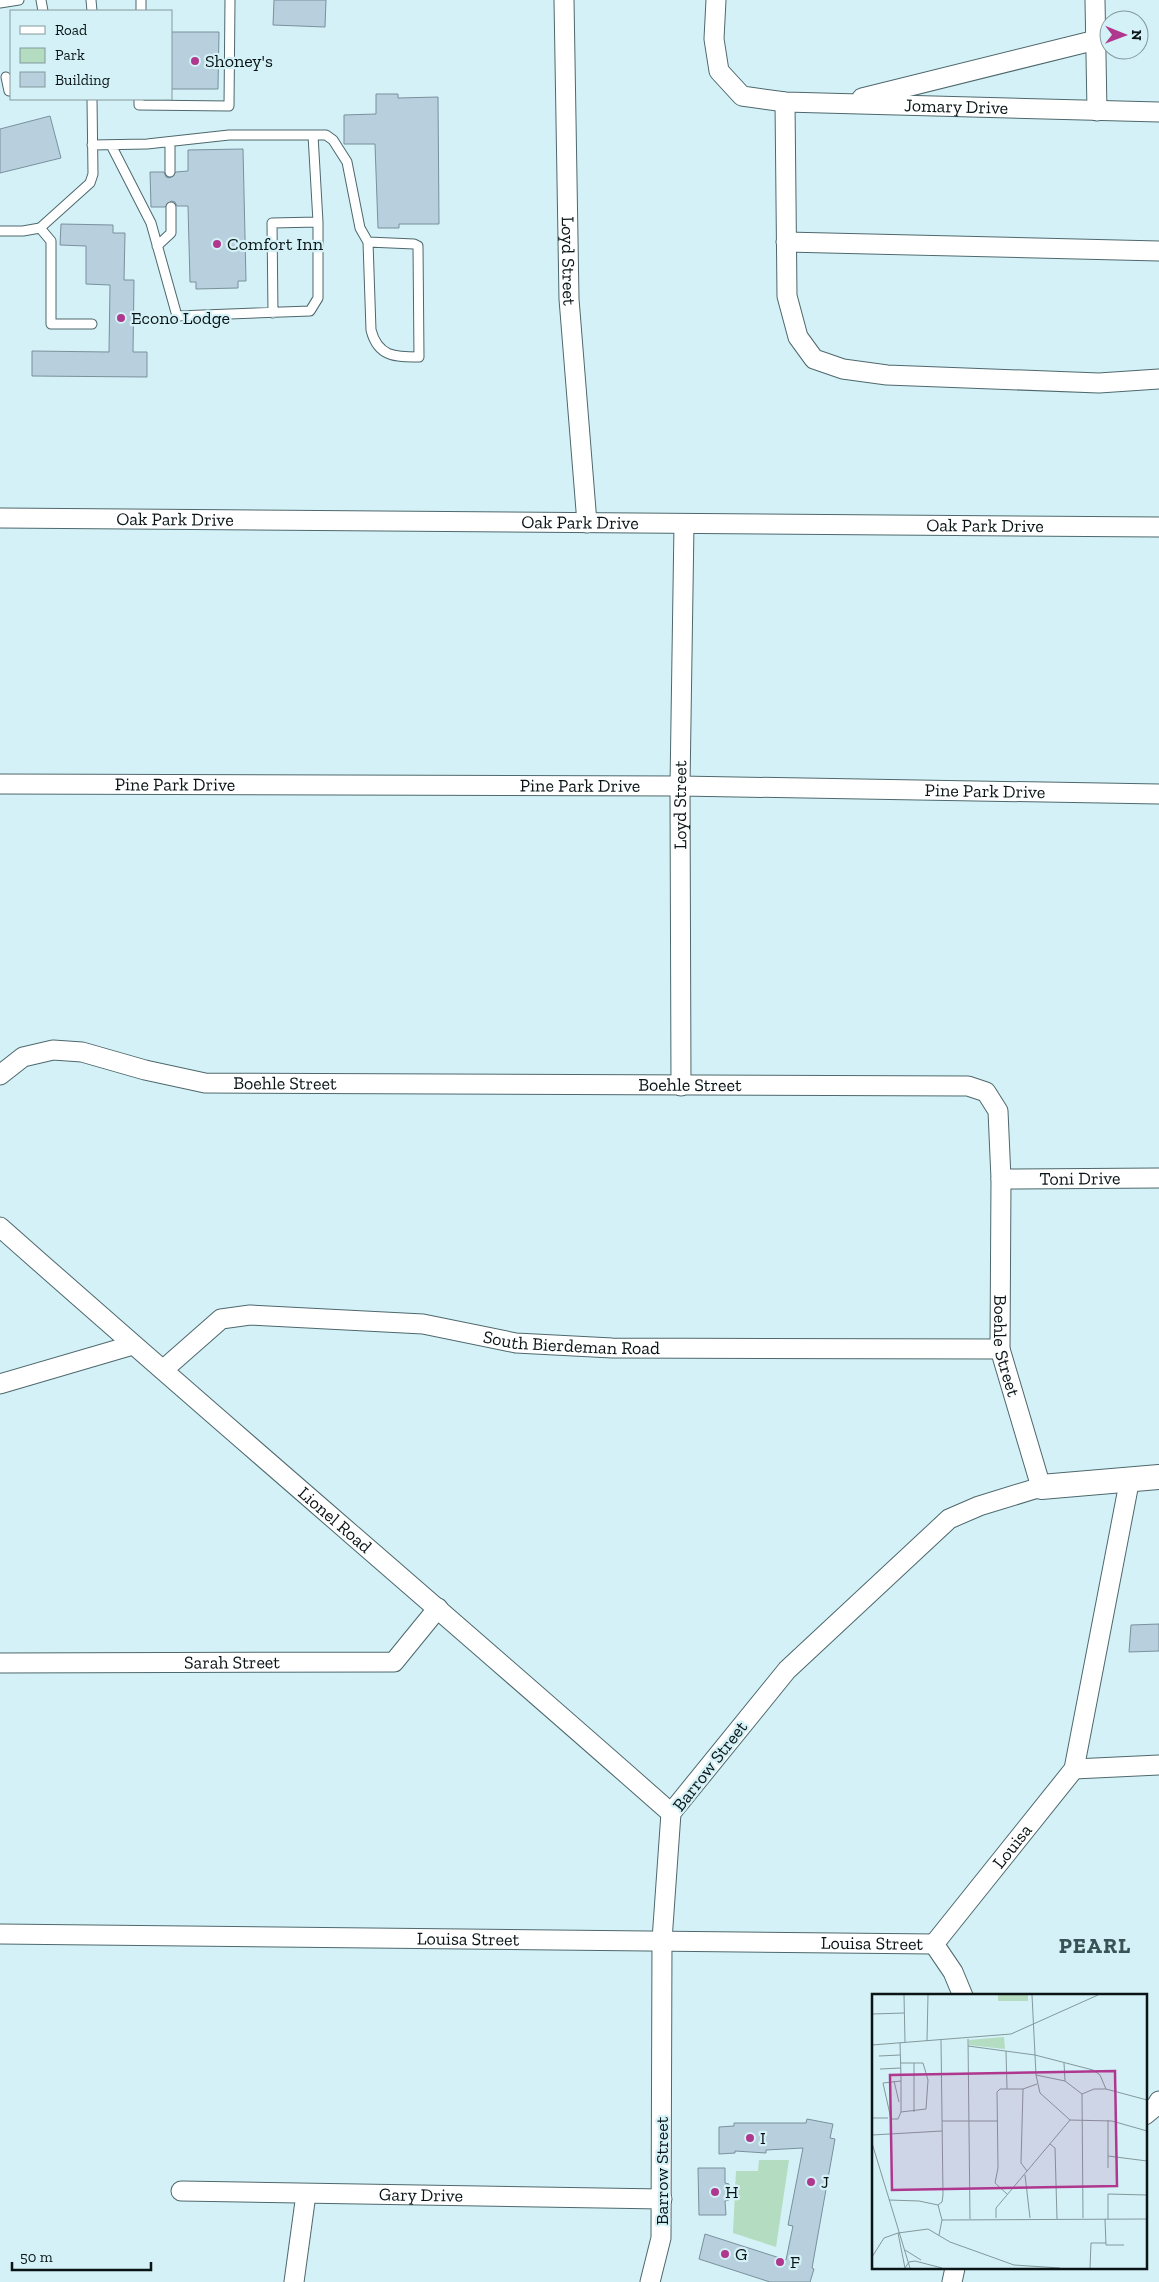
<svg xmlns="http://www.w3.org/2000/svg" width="1159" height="2282" viewBox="0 0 1159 2282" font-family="'Zilla Slab',serif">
<rect width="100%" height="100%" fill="#d3f1f6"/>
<!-- green -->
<path fill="#b3dcc1" d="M 759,2160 L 789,2160 L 776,2247 L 733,2233 L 736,2171 L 758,2171 Z"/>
<!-- building -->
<path fill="#b8cfdd" stroke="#7a909d" d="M 274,0 L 326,0 L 325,27 L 273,25 Z
M 171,32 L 219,32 L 218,89 L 171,89 Z
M 376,94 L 398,94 L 398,98 L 438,97 L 439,224 L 399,224 L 399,228 L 378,228 L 375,144 L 344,144 L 344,115 L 376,114 Z
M 50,116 L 61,158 L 0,173 L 0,129 Z
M 243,149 L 246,281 L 238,281 L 238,288 L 196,289 L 196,282 L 190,282 L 188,206 L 177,206 L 175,202 L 171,201 L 165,207 L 151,207 L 150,172 L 164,172 L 166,177 L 170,178 L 176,172 L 188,171 L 188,150 Z
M 61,224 L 113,225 L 113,233 L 125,233 L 124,280 L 134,280 L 133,352 L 147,352 L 147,377 L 32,376 L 32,351 L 109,352 L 110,285 L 86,284 L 86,246 L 60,245 Z
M 1159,1624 L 1159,1651 L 1129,1652 L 1131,1625 Z
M 807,2119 L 833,2124 L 830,2138 L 835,2139 L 812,2268 L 814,2269 L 810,2282 L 770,2282 L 699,2259 L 705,2234 L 786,2260 L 793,2226 L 788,2225 L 803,2148 L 766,2150 L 766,2153 L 735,2151 L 735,2153 L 719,2154 L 719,2127 L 734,2126 L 734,2123 L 806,2123 Z
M 698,2168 L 725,2168 L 725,2183 L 729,2184 L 729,2200 L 725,2201 L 726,2215 L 699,2215 Z"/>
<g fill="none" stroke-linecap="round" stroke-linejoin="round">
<!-- service casing -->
<g stroke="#4e686d" stroke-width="11">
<path id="service" d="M 41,0 L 43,11
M 91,0 L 92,11
M 0,3 L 19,0
M 141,11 L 141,0
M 6,77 L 9,91
M 139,99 L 139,105 L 229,106 L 230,0
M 92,145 L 147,144 L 229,135 L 326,135 L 333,140 L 347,162 L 360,228 L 368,242 L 371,330 C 378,357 395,357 419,357 L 418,246 L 414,244 L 368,242
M 111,145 L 151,223 L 177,316 L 310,311 L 318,298 L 318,222 L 313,135
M 170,172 L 170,142
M 40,228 L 51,241 L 51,324 L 92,324
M 0,231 L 23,231 L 40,228 L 90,183 L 93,174 L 92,99
M 157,246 L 171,233 L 171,207
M 273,313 L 272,223 L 318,222"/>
</g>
<!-- minor casing -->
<g stroke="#4e686d" stroke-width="21">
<g id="minor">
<path id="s1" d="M 564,0 L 569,299 L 587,523"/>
<path id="s2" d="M 716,0 L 714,39 L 719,71 L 742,96 L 785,102 L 1159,112"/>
<path d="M 1095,0 L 1097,111"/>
<path d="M 862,98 L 1096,40"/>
<path d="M 785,102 L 787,296 L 798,337 L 814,359 L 843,369 L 887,375 L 1099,383 L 1159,379"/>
<path d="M 786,242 L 1159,251"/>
<path id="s3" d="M 0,518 L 1159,527"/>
<path id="s4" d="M 0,784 L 680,786 L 1159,794"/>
<path id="s5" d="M 0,1075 L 23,1057 L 53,1050 L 82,1052 L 145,1070 L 205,1083 L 968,1086 L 986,1092 L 998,1111 L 1001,1179 L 1000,1349 L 1041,1487 L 979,1506 L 949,1519 L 787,1670 L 671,1813 L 662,1940 L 661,2238 L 650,2282"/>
<path id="s6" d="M 681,1086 L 680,786 L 684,524"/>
<path id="s7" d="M 1001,1179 L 1159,1178"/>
<path id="s8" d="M 0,1227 C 222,1424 448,1616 671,1813"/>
<path id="s9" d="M 163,1370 L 221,1319 L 250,1315 L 423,1324 L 516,1343 L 612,1348 L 1000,1349"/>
<path d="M 0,1384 L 133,1345"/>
<path id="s10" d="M 0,1663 L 394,1662 L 438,1608"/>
<path d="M 1074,1769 L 1159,1765"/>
<path id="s11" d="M 0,1934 L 934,1944"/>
<path id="s12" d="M 963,1996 L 953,1972 L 934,1944 L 1074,1769 L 1130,1478"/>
<path d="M 1145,2115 L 1157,2105 L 1159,2101"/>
<path id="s13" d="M 181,2191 L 662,2199"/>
<path d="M 294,2282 L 306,2194"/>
<path d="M 952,2282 L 955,2268"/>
</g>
</g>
<!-- tertiary casing -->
<g stroke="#4e686d" stroke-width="26">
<path id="tertiary" d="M 1041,1487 L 1159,1477"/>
</g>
<!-- service -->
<use href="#service" stroke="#fff" stroke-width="9"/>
<!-- minor -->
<use href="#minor" stroke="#fff" stroke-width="19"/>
<!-- tertiary -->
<use href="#tertiary" stroke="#fff" stroke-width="24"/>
</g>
<!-- markers -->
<g fill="#af388e" stroke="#d3f1f6" stroke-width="2">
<circle cx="195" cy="61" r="5"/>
<circle cx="217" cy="244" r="5"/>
<circle cx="121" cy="318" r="5"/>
<circle cx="750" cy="2138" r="5"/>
<circle cx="811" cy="2182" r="5"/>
<circle cx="715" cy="2192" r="5"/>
<circle cx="725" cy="2254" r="5"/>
<circle cx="780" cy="2262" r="5"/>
</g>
<g text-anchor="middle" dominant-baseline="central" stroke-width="4.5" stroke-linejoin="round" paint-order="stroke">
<!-- poi labels -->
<g font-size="18" fill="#0a1416" stroke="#d3f1f6" text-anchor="start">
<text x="205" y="61">Shoney's</text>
<text x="227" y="244">Comfort Inn</text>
<text x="131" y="318">Econo Lodge</text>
<text x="760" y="2138">I</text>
<text x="821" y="2182">J</text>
<text x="725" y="2192">H</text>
<text x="735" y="2254">G</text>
<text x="790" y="2262">F</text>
</g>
<!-- street labels -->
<g font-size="18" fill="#0a1416" stroke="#d3f1f6">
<text stroke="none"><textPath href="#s2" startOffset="320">Jomary Drive</textPath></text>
<text stroke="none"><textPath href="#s1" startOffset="261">Loyd Street</textPath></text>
<text stroke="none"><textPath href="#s3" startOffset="175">Oak Park Drive</textPath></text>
<text stroke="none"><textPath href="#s3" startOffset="580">Oak Park Drive</textPath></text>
<text stroke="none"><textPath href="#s3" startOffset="985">Oak Park Drive</textPath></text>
<text stroke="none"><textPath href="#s4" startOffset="175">Pine Park Drive</textPath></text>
<text stroke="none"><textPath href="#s4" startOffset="580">Pine Park Drive</textPath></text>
<text stroke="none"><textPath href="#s4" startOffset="985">Pine Park Drive</textPath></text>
<text stroke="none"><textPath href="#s6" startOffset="281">Loyd Street</textPath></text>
<text stroke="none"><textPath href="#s5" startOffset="296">Boehle Street</textPath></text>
<text stroke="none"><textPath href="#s5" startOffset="701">Boehle Street</textPath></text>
<text stroke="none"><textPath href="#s7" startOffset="79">Toni Drive</textPath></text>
<text stroke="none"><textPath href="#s9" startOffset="430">South Bierdeman Road</textPath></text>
<text stroke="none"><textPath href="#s5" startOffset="1256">Boehle Street</textPath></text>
<text stroke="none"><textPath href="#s8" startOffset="445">Lionel Road</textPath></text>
<text stroke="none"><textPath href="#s10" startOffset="232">Sarah Street</textPath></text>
<text transform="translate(710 1766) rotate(-52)">Barrow Street</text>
<text stroke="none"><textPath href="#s12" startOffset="185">Louisa</textPath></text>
<text stroke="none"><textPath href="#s11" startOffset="468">Louisa Street</textPath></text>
<text stroke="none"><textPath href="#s11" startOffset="872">Louisa Street</textPath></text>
<text transform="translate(662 2171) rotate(-90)">Barrow Street</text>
<text stroke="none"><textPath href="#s13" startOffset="240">Gary Drive</textPath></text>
</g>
<!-- district labels -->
<g font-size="22" font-weight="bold" letter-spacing="1" fill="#395256" stroke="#d3f1f6">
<text x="1095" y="1945">PEARL</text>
</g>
</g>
<!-- overview -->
<g transform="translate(872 1994)">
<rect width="275" height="275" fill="#d3f1f6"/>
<path d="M 126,1 L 156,1 L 156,7 L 126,7 ZM 132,43 L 133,55 L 97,51 L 97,46 Z" fill="#b3dcc1"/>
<path fill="none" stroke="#83999c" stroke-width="1" d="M 32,1 L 33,48M 160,1 L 164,81 L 168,99 L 198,126 L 240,127 L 275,137M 0,20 L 32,19M 96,45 L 98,225M 55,47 L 56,1M 28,49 L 29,84 L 29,118 L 26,125 L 19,125 L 11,89 L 29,87M 0,51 L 139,40 L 226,1M 96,52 L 163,61 L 221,76 L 228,81 L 234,95 L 275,106M 134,57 L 135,95M 7,62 L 28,61M 28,69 L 51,69 L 56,86 L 54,115 L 29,118M 42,69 L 42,118M 192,69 L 193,87M 8,75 L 29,74M 164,81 L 193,87 L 210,100 L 222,95 L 234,95M 22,87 L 27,108M 151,95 L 149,169 L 155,177M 210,100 L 211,224M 0,124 L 16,124M 236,126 L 236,174M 70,127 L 126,127M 0,141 L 70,137M 0,149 L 38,274M 178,150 L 183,154 L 185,225M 236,162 L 275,167M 153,181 L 158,224M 135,200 L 123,189 L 126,174 L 125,98 L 128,95 L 151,95 L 165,90M 17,206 L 47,207 L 66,211 L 70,226 L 67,241M 66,211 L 70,208 L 71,201 L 69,46M 124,224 L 124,214 L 198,126M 233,225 L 234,251 L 252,251M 236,225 L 236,200 L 275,201M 70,226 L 275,225M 26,239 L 33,274M 33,256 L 49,266M 0,263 L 12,244 L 26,239 L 56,235 L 78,248 L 142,271 L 188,274M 33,274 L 37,268 L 43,267 L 70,274M 218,274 L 219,249 L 234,249"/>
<path fill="#af388e" fill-opacity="0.15" stroke="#af388e" stroke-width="2.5" d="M 243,77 L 245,192 L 20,196 L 18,81 Z"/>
<rect width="275" height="275" fill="none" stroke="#0a1416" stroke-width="2.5"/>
</g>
<!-- legend -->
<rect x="10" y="10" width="162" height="90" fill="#d3f1f6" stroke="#83999c"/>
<rect x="20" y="26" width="25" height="8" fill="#ffffff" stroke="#83999c"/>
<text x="55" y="35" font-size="15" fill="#0a1416">Road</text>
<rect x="20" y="48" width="25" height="15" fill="#b3dcc1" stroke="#83999c"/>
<text x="55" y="60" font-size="15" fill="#0a1416">Park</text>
<rect x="20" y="72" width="25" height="15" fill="#b8cfdd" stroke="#83999c"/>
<text x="55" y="85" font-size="15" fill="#0a1416">Building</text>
<!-- north arrow -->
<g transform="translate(1124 35) rotate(91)"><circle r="24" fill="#d3f1f6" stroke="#83999c"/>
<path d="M0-4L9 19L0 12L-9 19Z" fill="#af388e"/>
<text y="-8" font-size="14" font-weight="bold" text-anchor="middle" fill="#0a1416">N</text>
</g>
<!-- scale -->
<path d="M12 2262v8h139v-8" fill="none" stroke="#0a1416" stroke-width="2.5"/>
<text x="20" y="2262" font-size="15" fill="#0a1416" stroke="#d3f1f6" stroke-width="4" paint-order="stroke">50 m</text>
</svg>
